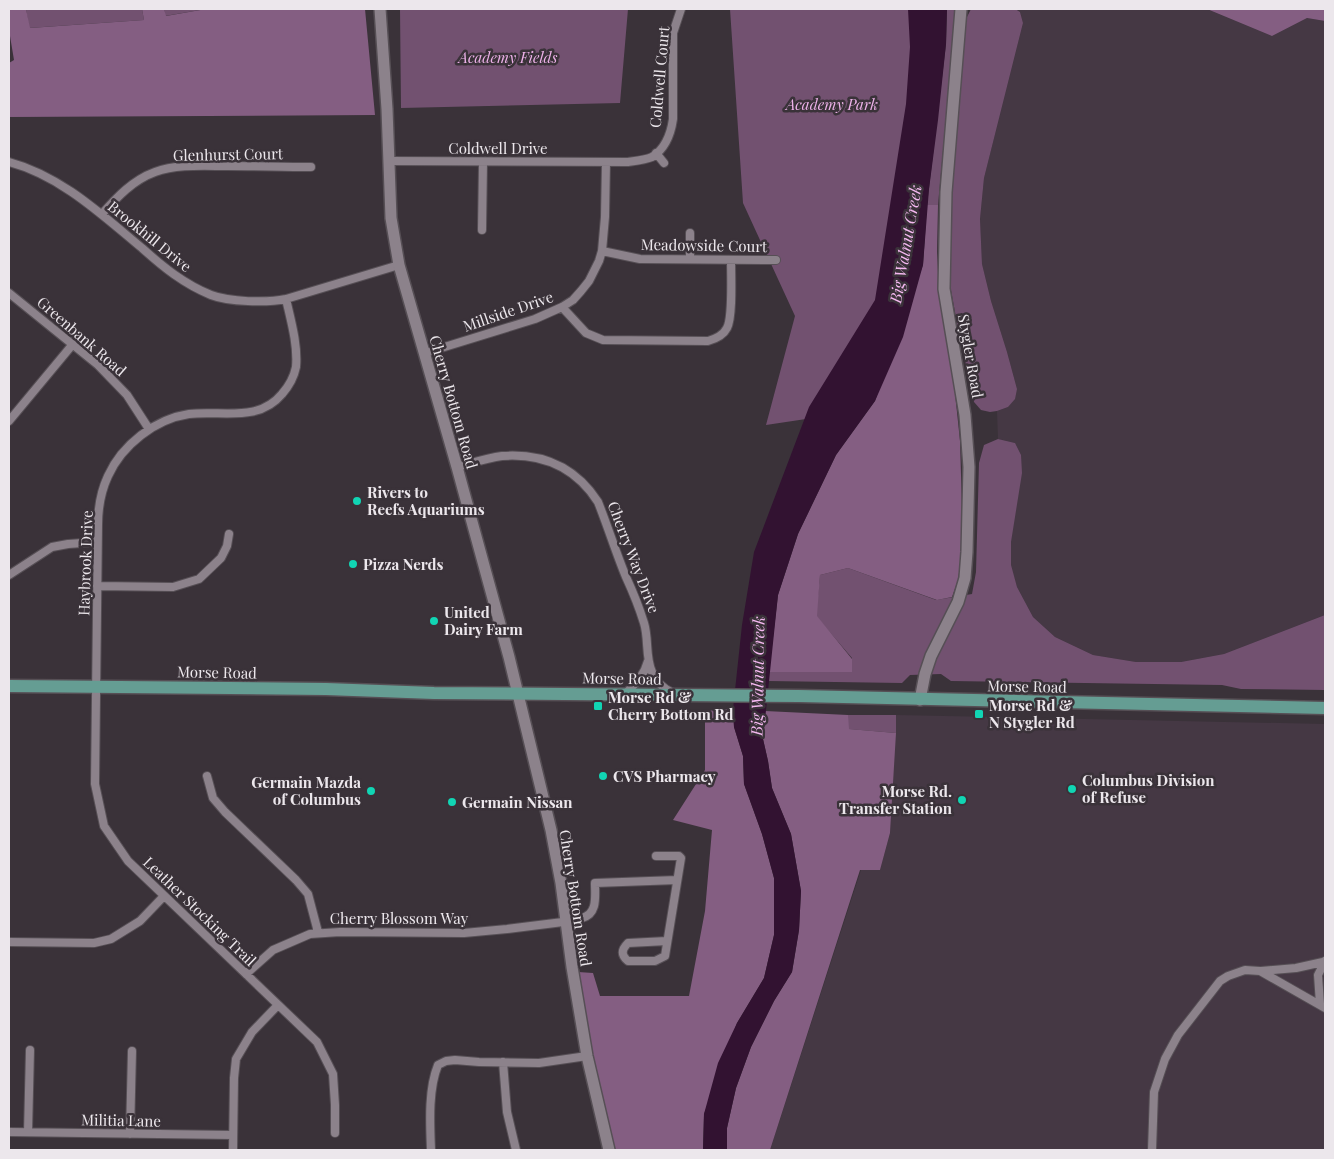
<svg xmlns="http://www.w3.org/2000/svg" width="1334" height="1159" viewBox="0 0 1334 1159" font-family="'Playfair Display',serif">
<rect width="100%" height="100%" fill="#3a3239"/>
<!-- built -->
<path fill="#453844" d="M 1015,9 L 1207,9 L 1272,36 L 1307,18 L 1325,21 L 1325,615 L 1224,654 L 1181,662 L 1136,662 L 1093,655 L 1055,637 L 1033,617 L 1017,587 L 1010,565 L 1015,443 L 998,439 L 997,411 L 1008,407 L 1017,389 L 1007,352 L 991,301 L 982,264 L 980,219 L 984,178 L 1023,23 L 1020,12 Z
M 896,715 L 1325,724 L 1325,1150 L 770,1150 L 861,870 L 880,870 L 890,833 Z"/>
<!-- green -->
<path fill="#725170" d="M 26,9 L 142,9 L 144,20 L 29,28 Z
M 164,9 L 206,9 L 165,16 Z
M 400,9 L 628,9 L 620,103 L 401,108 Z
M 730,9 L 931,9 L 917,178 L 846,413 L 766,425 L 795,316 L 743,203 Z
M 947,9 L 956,9 L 938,205 L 927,205 L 946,44 Z
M 971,9 L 1015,9 L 1020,12 L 1023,23 L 984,178 L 980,219 L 982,264 L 991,301 L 1007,352 L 1017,389 L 1015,399 L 1008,407 L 997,411 L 990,412 L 981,410 L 974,402 L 957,323 L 948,274 L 950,201 L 966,19 Z
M 998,439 L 1015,443 L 1021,455 L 1022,473 L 1011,542 L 1011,565 L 1017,587 L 1033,617 L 1055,637 L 1093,655 L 1136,662 L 1181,662 L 1224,654 L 1325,615 L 1325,690 L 1241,689 L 1222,685 L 951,681 L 941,674 L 910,675 L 902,683 L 768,681 L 769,672 L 852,672 L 852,658 L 816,616 L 820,575 L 848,568 L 936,600 L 972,594 L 976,572 L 979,463 L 984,445 Z
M 848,715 L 896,715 L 896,733 L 848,729 Z"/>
<!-- forest -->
<path fill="#845e82" d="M 9,9 L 26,9 L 30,28 L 144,20 L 142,9 L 164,9 L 166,16 L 206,9 L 365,9 L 375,115 L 9,117 L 9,63 L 14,60 L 9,30 Z
M 1207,9 L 1325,9 L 1325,21 L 1307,18 L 1272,36 Z
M 927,205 L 938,205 L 937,252 L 939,292 L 955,393 L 960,441 L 963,543 L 958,580 L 952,597 L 937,600 L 848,568 L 820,575 L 817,616 L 852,659 L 852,672 L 769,672 L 778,595 L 798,534 L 836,455 L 875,401 L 923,265 Z
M 733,709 L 734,727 L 743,756 L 744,784 L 762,834 L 774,878 L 774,935 L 764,978 L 737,1023 L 704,1114 L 703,1150 L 614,1150 L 599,1089 L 578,972 L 593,973 L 600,996 L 689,996 L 705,911 L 712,830 L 673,820 L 705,770 L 705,711 Z
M 765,711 L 848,715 L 849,729 L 896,733 L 890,833 L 880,870 L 860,870 L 770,1150 L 727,1150 L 727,1128 L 736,1088 L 751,1047 L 774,1001 L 792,972 L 799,930 L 801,891 L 791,834 L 772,788 L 768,761 L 763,739 Z"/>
<!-- water -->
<path fill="#321231" d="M 908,9 L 947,9 L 946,44 L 938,120 L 929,189 L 923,265 L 903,337 L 875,401 L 836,455 L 798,534 L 778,595 L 763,739 L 768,761 L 772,788 L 791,834 L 801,891 L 799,930 L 792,972 L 774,1001 L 751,1047 L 736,1088 L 727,1128 L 727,1150 L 703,1150 L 704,1114 L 718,1063 L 737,1023 L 764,978 L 774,935 L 774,878 L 762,834 L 744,784 L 743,756 L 734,727 L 733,709 L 742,625 L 754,552 L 809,407 L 875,300 L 906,104 L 910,47 Z"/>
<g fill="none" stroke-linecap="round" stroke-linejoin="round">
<!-- street casing -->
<g stroke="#564f55" stroke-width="10">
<path id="street" d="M 656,153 L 664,163
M 389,161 L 628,162 C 635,161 645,160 652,157 C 665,149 671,133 673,119 L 673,33 L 681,9
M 9,162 C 61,176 101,214 142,248 C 163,267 184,284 211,295 C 229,302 267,303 286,299 L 399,265
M 102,214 C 117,197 133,180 155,172 C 177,164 204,166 227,166 C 255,166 283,167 311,167
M 482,230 L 483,162
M 602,251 L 640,259 L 776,260
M 690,259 L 690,233
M 9,293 L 98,365 L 127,395 L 149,429
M 286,299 C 291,321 298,345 296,367 C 294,377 289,386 282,394 C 258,423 221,410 189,414 C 155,419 122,445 108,476 C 101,491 98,509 98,525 L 95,784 L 104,826 L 128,861 L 317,1042 L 333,1074 L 335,1105 L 335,1133
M 562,307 L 586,333 L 603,340 L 708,341 C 715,339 723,336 727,328 C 733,317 731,275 731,260
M 425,353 L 535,319 L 562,307 L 573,300 L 581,291 L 589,281 L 599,261 L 602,251 L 605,217 L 606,162
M 9,421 L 73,344
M 457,467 C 472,463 487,458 502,456 C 543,453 576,468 598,502 C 608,527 616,553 626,577 C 633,592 639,607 644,623 C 649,639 645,657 652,672 C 656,682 662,688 673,693
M 9,575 L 52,547 L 68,544 L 97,542
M 97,586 L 173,587 L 199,579 L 221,558 L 227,546 L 229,534
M 625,694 C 636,683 644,676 648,661
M 207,776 L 213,798 L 225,812 L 296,880 L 308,894 L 318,932
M 656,856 L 679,856 L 681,858 L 665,956 L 655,961 L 628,961 C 621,955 621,950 628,943 L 667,941
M 9,942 L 94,943 L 111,939 L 140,921 L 164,896
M 1261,971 L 1296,968 L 1323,962
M 246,974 L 273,950 L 310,934 L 340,932 L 464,933 L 507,929 L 563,922 C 569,919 576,919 582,918 C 598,914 595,896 595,883 L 677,880
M 1320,1004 L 1318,975 L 1325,961
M 503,1062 L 507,1112 L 516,1150
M 9,1132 L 233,1135
M 28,1132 L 30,1050
M 130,1134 L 132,1051
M 233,1150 L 234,1078 L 236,1059 L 252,1032 L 278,1005
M 431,1150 C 430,1124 428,1089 438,1065 L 446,1061 L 455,1060 L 479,1062 L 539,1063 L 587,1056
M 1152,1150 L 1154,1092 L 1165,1059 L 1178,1035 L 1220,981 L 1228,976 L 1245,970 L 1260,971 L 1325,1008"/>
</g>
<!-- secondary casing -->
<g stroke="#564f55" stroke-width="14">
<path id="secondary" d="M 380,9 L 387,109 L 391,218 L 399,265 L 457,467 L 509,657 L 551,830 L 561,883 L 572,967 L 587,1056 L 609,1150
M 920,700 L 925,674 L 931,656 L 958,602 L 965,578 L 967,552 L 969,467 L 965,415 L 944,289 L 946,192 L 961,9"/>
</g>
<!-- primary casing -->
<g stroke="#564f55" stroke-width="15">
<path id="primary" d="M 9,686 L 326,689 L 434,693 L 799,696 L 1325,708"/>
</g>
<!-- street -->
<use href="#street" stroke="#8c828b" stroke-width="8"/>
<!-- secondary -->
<use href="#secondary" stroke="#8c828b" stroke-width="11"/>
<!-- primary -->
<use href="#primary" stroke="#659d93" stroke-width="12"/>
</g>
<!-- markers -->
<g fill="#11d5b4" stroke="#3a3239" stroke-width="2">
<circle cx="357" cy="501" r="5"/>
<circle cx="353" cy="564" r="5"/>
<circle cx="434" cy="621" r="5"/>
<rect x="593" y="701" width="10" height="10" rx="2.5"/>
<rect x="974" y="709" width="10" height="10" rx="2.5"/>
<circle cx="603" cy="776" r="5"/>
<circle cx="1072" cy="789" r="5"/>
<circle cx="371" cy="791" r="5"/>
<circle cx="962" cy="800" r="5"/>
<circle cx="452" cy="802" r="5"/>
</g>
<g text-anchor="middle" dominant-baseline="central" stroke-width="5" stroke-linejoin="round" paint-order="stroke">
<!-- park labels -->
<g font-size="15" font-style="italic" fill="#edb1e9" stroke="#3a3239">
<text x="508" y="57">Academy Fields</text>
<text x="832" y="104">Academy Park</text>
</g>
<!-- street labels -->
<g font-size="15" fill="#ece7ec" stroke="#3a3239">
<text transform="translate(659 77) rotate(-85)">Coldwell Court</text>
<text x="498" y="148">Coldwell Drive</text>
<text transform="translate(228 154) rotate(-1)">Glenhurst Court</text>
<text transform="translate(150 236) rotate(39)">Brookhill Drive</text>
<text transform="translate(704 245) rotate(1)">Meadowside Court</text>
<text transform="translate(508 311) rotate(-19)">Millside Drive</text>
<text transform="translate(82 336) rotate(41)">Greenbank Road</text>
<text transform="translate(971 356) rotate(80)">Stygler Road</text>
<text transform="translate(454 402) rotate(74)">Cherry Bottom Road</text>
<text transform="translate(634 557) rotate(69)">Cherry Way Drive</text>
<text transform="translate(85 563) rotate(-88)">Haybrook Drive</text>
<text transform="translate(217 672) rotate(1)">Morse Road</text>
<text transform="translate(622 678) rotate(1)">Morse Road</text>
<text transform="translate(1027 686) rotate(1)">Morse Road</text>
<text transform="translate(576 898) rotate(81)">Cherry Bottom Road</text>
<text transform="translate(200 911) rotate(44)">Leather Stocking Trail</text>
<text x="399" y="918">Cherry Blossom Way</text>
<text transform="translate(121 1120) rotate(1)">Militia Lane</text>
</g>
<!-- poi labels -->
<g font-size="15" font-weight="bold" fill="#ece7ec" stroke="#3a3239" text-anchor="start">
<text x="367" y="492">Rivers to<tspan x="367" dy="17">Reefs Aquariums</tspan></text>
<text x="363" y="564">Pizza Nerds</text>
<text x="444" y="612">United<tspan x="444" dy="17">Dairy Farm</tspan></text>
<text x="608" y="697">Morse Rd &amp;<tspan x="608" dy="17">Cherry Bottom Rd</tspan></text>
<text x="989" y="705">Morse Rd &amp;<tspan x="989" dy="17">N Stygler Rd</tspan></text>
<text x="613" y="776">CVS Pharmacy</text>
<text x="1082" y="780">Columbus Division<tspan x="1082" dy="17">of Refuse</tspan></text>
<text x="361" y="782" text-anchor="end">Germain Mazda<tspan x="361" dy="17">of Columbus</tspan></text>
<text x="952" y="791" text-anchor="end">Morse Rd.<tspan x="952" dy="17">Transfer Station</tspan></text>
<text x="462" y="802">Germain Nissan</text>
</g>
<!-- water labels -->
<g font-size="16" font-style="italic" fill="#f4b8f0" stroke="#3a3239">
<text transform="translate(905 244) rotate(-80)">Big Walnut Creek</text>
<text transform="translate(757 676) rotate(-89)">Big Walnut Creek</text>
</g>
</g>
<!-- border -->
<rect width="1334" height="1159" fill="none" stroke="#ece7ec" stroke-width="20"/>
</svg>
